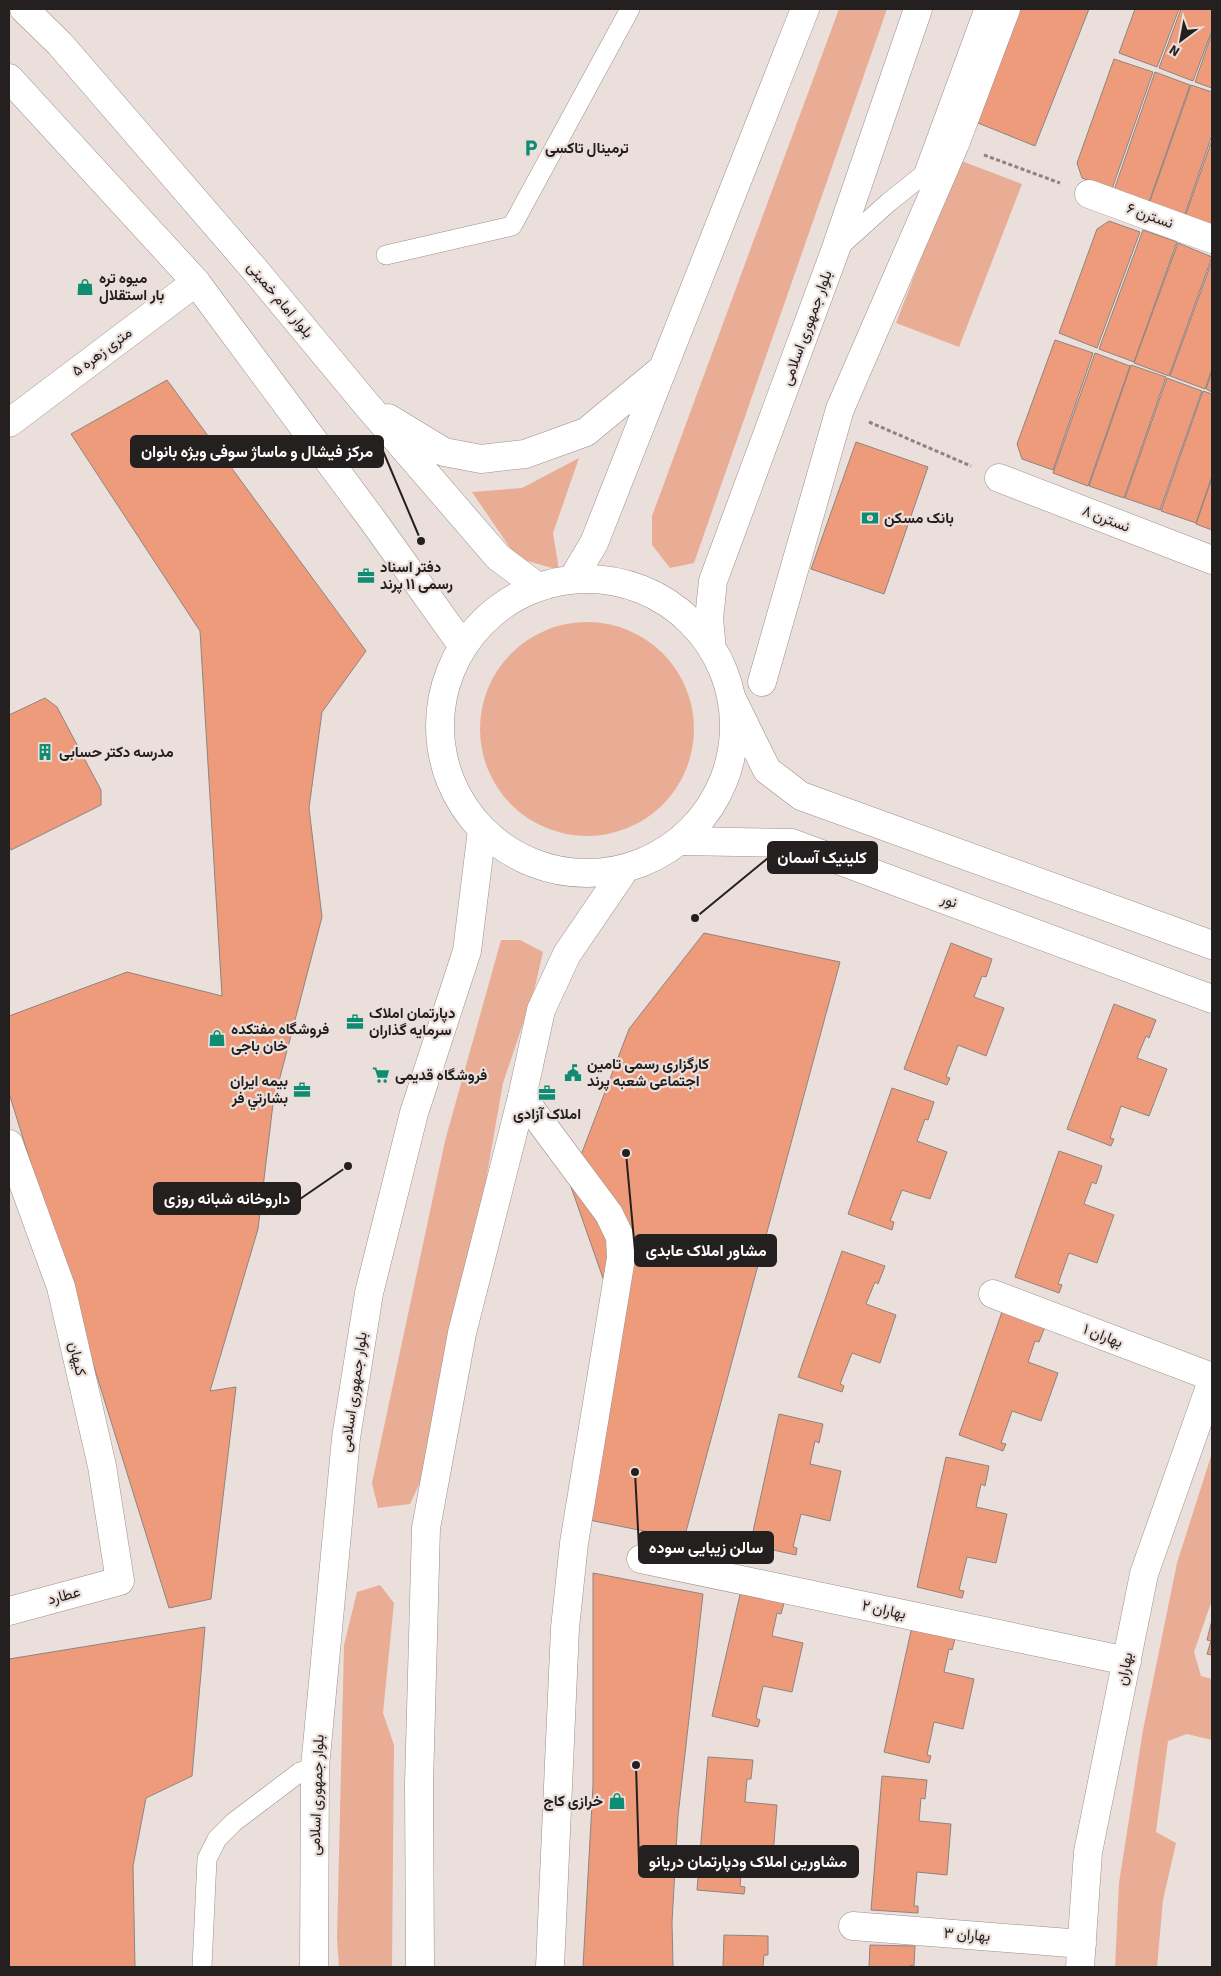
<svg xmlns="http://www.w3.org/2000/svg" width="1221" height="1976" viewBox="0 0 1221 1976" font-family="'Source Sans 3',Vazirmatn,sans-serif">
<rect width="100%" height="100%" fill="#eadfdb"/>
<!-- green -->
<path fill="#e9ad96" d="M 839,9 L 887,9 L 694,563 L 670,568 L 652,545 L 652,516 Z
M 959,160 L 1022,184 L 959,347 L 896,323 Z
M 579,458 L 553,533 L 559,570 L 517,558 L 472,492 L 522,488 Z
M480 729a107 107 0 1 1 214 0a107 107 0 1 1-214 0Z
M 501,940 L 520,940 L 543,952 L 534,991 L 503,1083 L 486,1180 L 455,1313 L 424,1474 L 410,1504 L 378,1508 L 372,1483 L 445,1141 Z
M 1212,1453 L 1212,1600 L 1194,1652 L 1201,1676 L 1212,1679 L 1212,1740 L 1187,1734 L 1168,1741 L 1156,1832 L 1176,1843 L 1163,1900 L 1157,1967 L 1115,1967 L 1119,1883 L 1143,1730 L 1177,1563 Z
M 380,1585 L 394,1603 L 383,1713 L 394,1745 L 392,1967 L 339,1967 L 337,1938 L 344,1645 L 357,1592 Z"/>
<!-- building -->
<path fill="#ee9b7c" stroke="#8e8480" d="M 1017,9 L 1089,9 L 1035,146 L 973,121 Z
M 1135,9 L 1179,9 L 1157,67 L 1119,53 Z
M 1181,9 L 1212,9 L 1212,30 L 1193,81 L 1159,68 Z
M 1212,33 L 1212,88 L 1195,82 Z
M 1114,59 L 1153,72 L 1112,189 L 1082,178 L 1077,163 Z
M 1155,72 L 1190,85 L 1148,205 L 1113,193 Z
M 1191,85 L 1212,92 L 1212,135 L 1184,217 L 1149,204 Z
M 1212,140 L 1212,227 L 1185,217 Z
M 1109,221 L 1140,232 L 1097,348 L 1059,333 L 1097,229 Z
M 1143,230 L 1177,242 L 1134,362 L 1099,349 Z
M 1178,243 L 1212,257 L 1169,376 L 1134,363 Z
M 1212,261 L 1212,369 L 1205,389 L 1170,376 Z
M 1055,340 L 1093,353 L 1053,470 L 1022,459 L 1017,444 Z
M 1095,353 L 1130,366 L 1088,486 L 1053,473 Z
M 1131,365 L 1166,377 L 1124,498 L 1089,486 Z
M 1212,371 L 1212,392 L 1206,389 Z
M 1167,378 L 1202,391 L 1160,510 L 1125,498 Z
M 167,380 L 366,651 L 322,712 L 309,808 L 322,917 L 273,1104 L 258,1229 L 210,1391 L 236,1387 L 211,1599 L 169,1608 L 9,1093 L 9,1016 L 127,972 L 222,996 L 200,631 L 71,434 Z
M 1203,391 L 1212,394 L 1212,476 L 1196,523 L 1161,511 Z
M 856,442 L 928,467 L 884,594 L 811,569 Z
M 1212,478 L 1212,530 L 1196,524 Z
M 45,698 L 57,707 L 101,790 L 101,805 L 11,850 L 9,846 L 9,715 Z
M 704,933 L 840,962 L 684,1539 L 579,1518 L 611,1301 L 570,1184 L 629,1029 Z
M 951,943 L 992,959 L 986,977 L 982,976 L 974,997 L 1004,1008 L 986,1056 L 958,1045 L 946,1077 L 950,1078 L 947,1085 L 904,1069 Z
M 1114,1004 L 1156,1020 L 1149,1038 L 1146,1036 L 1137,1058 L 1167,1069 L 1149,1116 L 1121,1106 L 1110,1138 L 1114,1139 L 1111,1146 L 1067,1129 Z
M 892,1088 L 934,1102 L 928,1120 L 925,1119 L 917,1141 L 947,1152 L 930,1199 L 902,1190 L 890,1221 L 894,1222 L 892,1230 L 848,1214 Z
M 1059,1151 L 1102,1166 L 1096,1184 L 1092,1182 L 1084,1204 L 1114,1215 L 1097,1263 L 1069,1253 L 1058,1284 L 1062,1285 L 1059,1293 L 1015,1277 Z
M 842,1251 L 885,1266 L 878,1284 L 875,1282 L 866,1304 L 896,1315 L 880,1363 L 852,1353 L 840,1384 L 844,1386 L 842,1392 L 798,1377 Z
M 1003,1309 L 1046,1324 L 1039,1342 L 1035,1341 L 1028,1362 L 1058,1373 L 1041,1421 L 1012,1411 L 1001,1443 L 1006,1444 L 1003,1451 L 959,1435 Z
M 779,1414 L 823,1424 L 819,1443 L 815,1441 L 810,1464 L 841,1471 L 830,1521 L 801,1514 L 793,1547 L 797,1548 L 796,1555 L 750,1545 Z
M 946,1457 L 989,1466 L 985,1486 L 981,1484 L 976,1507 L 1007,1514 L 996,1563 L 967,1557 L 959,1590 L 964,1591 L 962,1598 L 917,1587 Z
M 593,1573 L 703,1594 L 678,1816 L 672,1922 L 673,1967 L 583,1967 L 593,1785 Z
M 742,1586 L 786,1596 L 781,1614 L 777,1613 L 772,1636 L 803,1643 L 792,1692 L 763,1686 L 756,1718 L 760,1720 L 758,1727 L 712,1716 Z
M 1212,1620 L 1212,1655 L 1207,1654 L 1211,1641 L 1207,1640 Z
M 913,1622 L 957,1632 L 952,1650 L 949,1649 L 944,1672 L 974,1679 L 963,1729 L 934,1722 L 927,1755 L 931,1756 L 929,1763 L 884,1752 Z
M 205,1627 L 192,1776 L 146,1798 L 133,1866 L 135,1967 L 9,1967 L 9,1659 Z
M 708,1757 L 753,1760 L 751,1779 L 747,1779 L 745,1802 L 777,1805 L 773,1855 L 743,1853 L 740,1886 L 745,1887 L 744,1894 L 697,1890 Z
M 882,1776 L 927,1780 L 925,1799 L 921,1798 L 919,1821 L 951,1824 L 947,1875 L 917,1872 L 914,1906 L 918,1906 L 918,1913 L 871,1910 Z
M 724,1935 L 768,1936 L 768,1955 L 764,1955 L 763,1967 L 723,1967 Z
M 870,1945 L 915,1946 L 914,1966 L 910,1965 L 910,1967 L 869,1967 Z"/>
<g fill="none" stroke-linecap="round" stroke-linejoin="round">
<!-- service casing -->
<g stroke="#9b908d" stroke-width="20">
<path id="service" d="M 838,248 L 889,202 L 923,175 L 984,9
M 386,255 L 512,226 L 630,9
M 202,1967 L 207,1859 L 217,1839 L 234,1822 L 300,1772 L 315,1767"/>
</g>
<!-- pedestrian casing -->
<g stroke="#9b908d" stroke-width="29">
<path id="pedestrian" d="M 762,682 L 840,409 L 955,144 L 1006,9"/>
</g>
<!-- minor casing -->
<g stroke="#9b908d" stroke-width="29">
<path id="minor" d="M 1089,194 L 1212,239
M 9,423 L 196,282
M 999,478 L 1212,560
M 522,1097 L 609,1214 L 620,1237 L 621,1258 L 574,1543 L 565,1628 L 550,1967
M 9,1144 L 61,1287 L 102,1466 L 120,1581 L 9,1611
M 993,1294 L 1212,1377
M 641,1559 L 1127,1661
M 853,1926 L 1082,1944
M 1080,1967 L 1088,1852 L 1144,1574 L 1212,1381"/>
</g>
<!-- tertiary casing -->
<g stroke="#9b908d" stroke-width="29">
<path id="tertiary" d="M 732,699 L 767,770 L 801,796 L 1212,945
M 680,841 L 792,843 L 1212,999"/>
</g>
<!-- secondary casing -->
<g stroke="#9b908d" stroke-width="29">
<path id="secondary" d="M 24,9 L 60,44 L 255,270 L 367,405 L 498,557 L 538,587
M 9,78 L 196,282 L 374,522 L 462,645
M 388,418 L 444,452 L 481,459 L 525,454 L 586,432 L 661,370
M440 726a147 147 0 1 1 294 0a147 147 0 1 1-294 0Z
M 572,580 L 594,543 L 805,9
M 712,649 L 709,619 L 713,581 L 835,251 L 918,9
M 314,1967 L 315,1767 L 346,1438 L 369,1293 L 414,1113 L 467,951 L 482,830
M 420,1967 L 419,1784 L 426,1528 L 462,1333 L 522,1097 L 541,1010 L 567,954 L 625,869"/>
</g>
<!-- path -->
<path stroke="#8c8481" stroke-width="3" stroke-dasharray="4 2.5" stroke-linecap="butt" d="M 984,155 L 1060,183
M 869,422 L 971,466"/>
<!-- service -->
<use href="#service" stroke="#fff" stroke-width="19"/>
<!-- pedestrian -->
<use href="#pedestrian" stroke="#fff" stroke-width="28"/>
<!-- minor -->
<use href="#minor" stroke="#fff" stroke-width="28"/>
<!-- tertiary -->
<use href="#tertiary" stroke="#fff" stroke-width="28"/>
<!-- secondary -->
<use href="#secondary" stroke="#fff" stroke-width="28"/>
</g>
<!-- icons -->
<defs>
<g id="parking-bare" transform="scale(1.35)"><path d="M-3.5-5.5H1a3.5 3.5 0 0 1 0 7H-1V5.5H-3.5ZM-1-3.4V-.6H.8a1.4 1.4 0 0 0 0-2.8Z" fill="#0e8d72" stroke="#eadfdb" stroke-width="2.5" paint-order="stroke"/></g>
<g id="shop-bare" transform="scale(1.35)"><path d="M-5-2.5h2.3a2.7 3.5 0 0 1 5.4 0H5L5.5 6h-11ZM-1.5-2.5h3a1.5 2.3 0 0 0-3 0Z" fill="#0e8d72" stroke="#eadfdb" stroke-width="2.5" paint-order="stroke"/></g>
<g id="bank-bare" transform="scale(1.35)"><path d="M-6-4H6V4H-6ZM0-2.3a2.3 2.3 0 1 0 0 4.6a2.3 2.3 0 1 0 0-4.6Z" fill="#0e8d72" stroke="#eadfdb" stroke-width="2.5" paint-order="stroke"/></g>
<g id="office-bare" transform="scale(1.35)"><path d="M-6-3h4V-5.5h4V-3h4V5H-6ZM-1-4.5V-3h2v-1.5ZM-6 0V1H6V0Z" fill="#0e8d72" stroke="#eadfdb" stroke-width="2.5" paint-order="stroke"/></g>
<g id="building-bare" transform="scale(1.35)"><path d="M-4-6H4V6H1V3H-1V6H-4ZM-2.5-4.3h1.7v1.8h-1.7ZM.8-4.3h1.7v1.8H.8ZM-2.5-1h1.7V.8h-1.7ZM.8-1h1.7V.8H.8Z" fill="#0e8d72" stroke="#eadfdb" stroke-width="2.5" paint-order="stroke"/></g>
<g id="civic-bare" transform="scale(1.35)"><path d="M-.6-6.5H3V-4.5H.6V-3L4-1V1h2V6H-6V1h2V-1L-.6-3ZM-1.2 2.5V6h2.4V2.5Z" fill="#0e8d72" stroke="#eadfdb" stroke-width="2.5" paint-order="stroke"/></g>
<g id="supermarket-bare" transform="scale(1.35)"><path d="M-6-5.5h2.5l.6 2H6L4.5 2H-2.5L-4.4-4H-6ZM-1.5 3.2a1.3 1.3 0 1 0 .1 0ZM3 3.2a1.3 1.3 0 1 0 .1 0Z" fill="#0e8d72" stroke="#eadfdb" stroke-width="2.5" paint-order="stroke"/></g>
</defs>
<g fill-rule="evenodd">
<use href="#parking-bare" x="531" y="148"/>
<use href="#shop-bare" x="85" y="287"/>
<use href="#bank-bare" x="870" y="518"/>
<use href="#office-bare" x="366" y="576"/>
<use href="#building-bare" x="45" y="752"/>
<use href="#office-bare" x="355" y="1022"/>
<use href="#shop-bare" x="217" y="1038"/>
<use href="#civic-bare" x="573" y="1073"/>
<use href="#supermarket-bare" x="381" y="1075"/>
<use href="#office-bare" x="302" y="1090"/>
<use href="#office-bare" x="547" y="1093"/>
<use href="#shop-bare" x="617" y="1801"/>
</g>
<g text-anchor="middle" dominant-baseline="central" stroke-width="4.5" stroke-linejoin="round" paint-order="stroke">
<!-- poi labels -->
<g font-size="15" font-weight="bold" fill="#24201f" stroke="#eadfdb" text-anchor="start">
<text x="545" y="148">ترمینال تاکسی</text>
<text x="99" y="278">میوه تره<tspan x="99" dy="17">بار استقلال</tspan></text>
<text x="884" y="518">بانک مسکن</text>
<text x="380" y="567">دفتر اسناد<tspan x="380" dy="17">رسمی ۱۱ پرند</tspan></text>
<text x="59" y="752">مدرسه دکتر حسابی</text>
<text x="369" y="1013">دپارتمان املاک<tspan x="369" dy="17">سرمایه گذاران</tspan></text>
<text x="231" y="1029">فروشگاه مفتکده<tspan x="231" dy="17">خان باجی</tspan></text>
<text x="587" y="1064">کارگزاری رسمی تامین<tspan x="587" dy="17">اجتماعی شعبه پرند</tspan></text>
<text x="395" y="1075">فروشگاه قدیمی</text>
<text x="288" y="1081" text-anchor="end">بيمه ايران<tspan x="288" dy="17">بشارتي فر</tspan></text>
<text x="547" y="1114" text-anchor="middle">املاک آزادی</text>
<text x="603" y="1801" text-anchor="end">خرازی کاج</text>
</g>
<!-- street labels -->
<g font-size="15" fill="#24201f" stroke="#eadfdb">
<text transform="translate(1150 216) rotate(20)">نسترن ۶</text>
<text transform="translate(280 300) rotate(50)">بلوار امام خمینی</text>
<text transform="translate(807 328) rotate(-70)">بلوار جمهوری اسلامی</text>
<text transform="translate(102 352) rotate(-37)">۵ متری زهره</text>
<text transform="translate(1106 519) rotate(21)">نسترن ۸</text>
<text transform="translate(949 901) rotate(20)">نور</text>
<text transform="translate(1103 1336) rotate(21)">بهاران ۱</text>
<text transform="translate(77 1359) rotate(77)">کیهان</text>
<text transform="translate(354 1392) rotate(-82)">بلوار جمهوری اسلامی</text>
<text transform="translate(64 1596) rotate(-15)">عطارد</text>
<text transform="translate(884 1610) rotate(12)">بهاران ۲</text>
<text transform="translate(1125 1669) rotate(-79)">بهاران</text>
<text transform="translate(317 1795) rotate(-88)">بلوار جمهوری اسلامی</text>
<text transform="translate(967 1935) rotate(4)">بهاران ۳</text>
</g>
</g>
<!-- callouts -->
<path fill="none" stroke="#24201f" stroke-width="2" d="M421 541L383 451M695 918L768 858M348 1166L300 1199M626 1153L635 1251M635 1472L639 1548M636 1765L639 1862"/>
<g fill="#24201f" stroke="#eadfdb" stroke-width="2">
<circle cx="421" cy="541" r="5"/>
<circle cx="695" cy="918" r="5"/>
<circle cx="348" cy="1166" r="5"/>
<circle cx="626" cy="1153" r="5"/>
<circle cx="635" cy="1472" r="5"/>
<circle cx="636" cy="1765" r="5"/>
</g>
<g fill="#24201f" stroke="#24201f" stroke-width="2">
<rect x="131" y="436" width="252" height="31" rx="5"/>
<rect x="768" y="842" width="109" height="31" rx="5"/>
<rect x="154" y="1183" width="146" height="31" rx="5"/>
<rect x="635" y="1235" width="141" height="31" rx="5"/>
<rect x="639" y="1532" width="134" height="31" rx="5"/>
<rect x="639" y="1846" width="219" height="31" rx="5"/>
</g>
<g font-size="16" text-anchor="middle" font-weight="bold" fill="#fff">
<text x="257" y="457">مرکز فیشال و ماساژ سوفی ویژه بانوان</text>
<text x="822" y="863">کلینیک آسمان</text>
<text x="227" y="1204">داروخانه شبانه روزی</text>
<text x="706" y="1256">مشاور املاک عابدی</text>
<text x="706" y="1553">سالن زیبایی سوده</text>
<text x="748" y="1867">مشاورین املاک ودپارتمان دریانو</text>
</g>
<!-- border -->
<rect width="1221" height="1976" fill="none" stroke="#24201f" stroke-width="20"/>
<!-- north arrow -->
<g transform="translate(1181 40) rotate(212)" stroke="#eadfdb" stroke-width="4" paint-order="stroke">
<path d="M0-4L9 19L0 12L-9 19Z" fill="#24201f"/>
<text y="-8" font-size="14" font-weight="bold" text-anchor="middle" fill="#24201f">N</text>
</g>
</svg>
